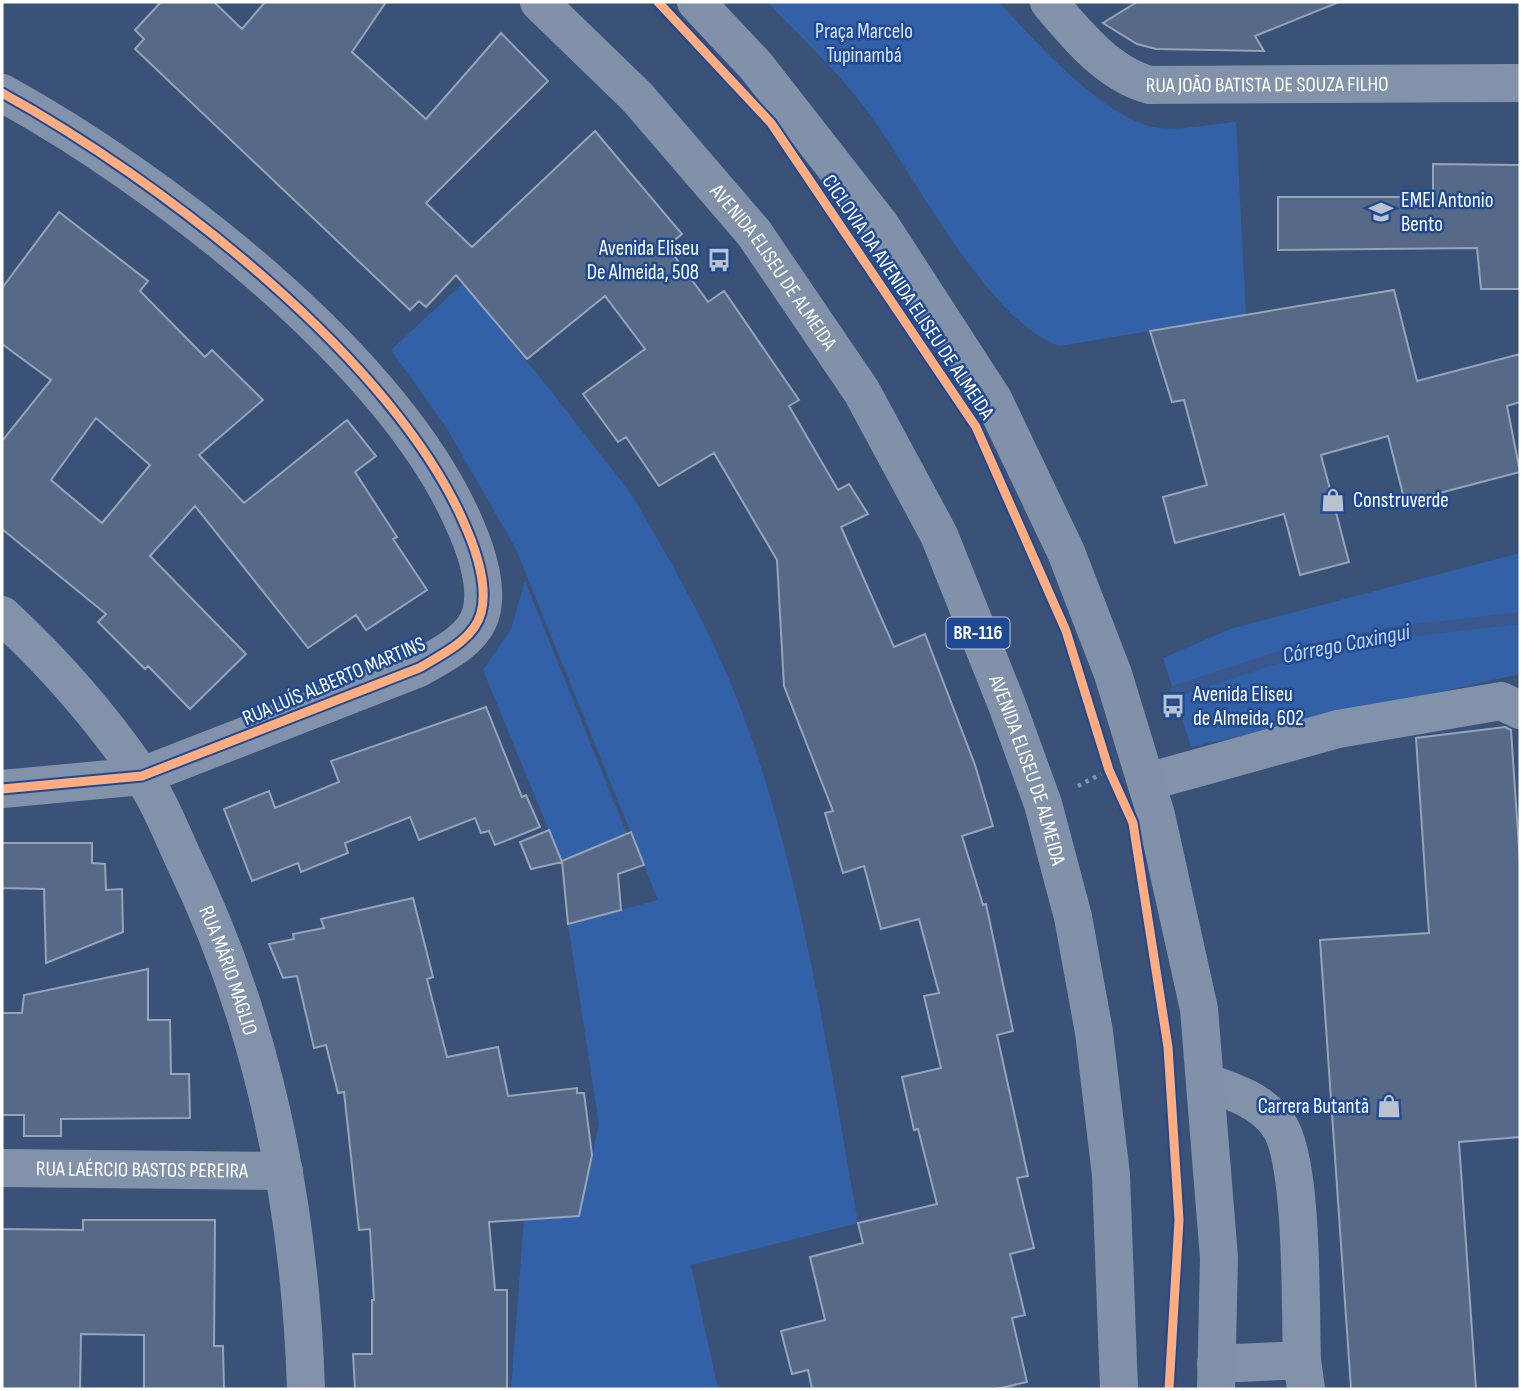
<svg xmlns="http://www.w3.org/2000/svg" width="1522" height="1391" viewBox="0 0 1522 1391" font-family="'Sofia Sans Condensed',sans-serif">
<rect width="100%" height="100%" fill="#3a5178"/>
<!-- green -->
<path fill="#3361a8" d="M 767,2 L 999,2 C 1034,40 1108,124 1161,128 C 1185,130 1212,124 1236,122 L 1246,315 L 1059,346 C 983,318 911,166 859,100 C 831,65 798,34 767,2 Z
M 463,283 C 505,335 548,386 589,440 C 605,461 623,481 637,504 C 676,570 715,639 742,712 C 802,873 828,1054 858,1223 L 691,1265 L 718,1389 L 511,1389 L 524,1219 L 579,1216 L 599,1124 L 568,924 L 658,900 L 516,549 L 446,427 L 391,350 Z
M 1520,553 L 1520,674 L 1191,747 L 1163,658 L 1230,629 Z
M 525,581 L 627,834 L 562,862 L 483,670 L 511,629 Z"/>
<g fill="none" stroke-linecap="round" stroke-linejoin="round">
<!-- stream -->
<path stroke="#3a588d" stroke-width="12" d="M 1176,691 L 1285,655 L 1390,633 L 1520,618"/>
</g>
<!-- building -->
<path fill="#566987" stroke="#96a4b9" stroke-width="2" fill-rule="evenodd" d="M 161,2 L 214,2 L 242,29 L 265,2 L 386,2 L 352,52 L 426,119 L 501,33 L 548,81 L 426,203 L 472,247 L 595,131 L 682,234 L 667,246 L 708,302 L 724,291 L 799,400 L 789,406 L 838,490 L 849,484 L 868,514 L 841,527 L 894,647 L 925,634 L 975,765 L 993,826 L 962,836 L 983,905 L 986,904 L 1013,1031 L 997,1035 L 1028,1176 L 1017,1178 L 1034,1248 L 1010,1254 L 1025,1315 L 1012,1318 L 1027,1382 L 997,1389 L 812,1389 L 808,1370 L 792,1374 L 781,1331 L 825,1320 L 810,1257 L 863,1243 L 858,1223 L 937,1204 L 918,1129 L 914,1130 L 902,1077 L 941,1068 L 924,996 L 939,993 L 919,919 L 881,929 L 864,866 L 843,873 L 825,813 L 833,811 L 784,686 L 777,560 L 714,453 L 659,486 L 626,437 L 618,442 L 583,394 L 645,349 L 605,296 L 527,359 L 456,275 L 426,307 L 419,301 L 410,310 L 135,49 L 144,39 L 135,30 Z
M 1137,2 L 1336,2 L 1337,3 L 1255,36 L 1264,51 L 1156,49 L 1137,44 L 1103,23 Z
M 1433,164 L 1520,165 L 1520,289 L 1481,289 L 1477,248 L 1278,250 L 1278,197 L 1433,197 Z
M 59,212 L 148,281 L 140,291 L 205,357 L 212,350 L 263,400 L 199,455 L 244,503 L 347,420 L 376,456 L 355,472 L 397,537 L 393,539 L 427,590 L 366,630 L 356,615 L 308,648 L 195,506 L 150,556 L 246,654 L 190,709 L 148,666 L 145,669 L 98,622 L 106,614 L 2,529 L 2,441 L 51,380 L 2,344 L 2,288 ZM 96,418 L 150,465 L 102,523 L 51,480 Z
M 1394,290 L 1417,381 L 1520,354 L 1520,402 L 1507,406 L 1520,472 L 1405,502 L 1388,436 L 1321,455 L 1349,562 L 1300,575 L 1284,514 L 1175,543 L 1163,497 L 1207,485 L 1184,400 L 1172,402 L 1150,331 Z
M 486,707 L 522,797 L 526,795 L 540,827 L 495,845 L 489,831 L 481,833 L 475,818 L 419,840 L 410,817 L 345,843 L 348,853 L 301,872 L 298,863 L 252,881 L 224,809 L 269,791 L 275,808 L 339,782 L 331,761 Z
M 1505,727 L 1511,730 L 1520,863 L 1520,1137 L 1459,1142 L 1476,1389 L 1351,1389 L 1320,940 L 1429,933 L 1416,738 Z
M 549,830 L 562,862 L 531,869 L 520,842 Z
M 631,832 L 644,865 L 618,874 L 621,910 L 568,924 L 562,861 Z
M 2,843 L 92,843 L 92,863 L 105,864 L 106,890 L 122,889 L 123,932 L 46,963 L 44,889 L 2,888 Z
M 413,898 L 433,977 L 427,979 L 447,1057 L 498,1047 L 508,1096 L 577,1088 L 577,1093 L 584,1093 L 592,1155 L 579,1216 L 489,1222 L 495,1290 L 507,1290 L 507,1389 L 355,1389 L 353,1354 L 372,1354 L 372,1300 L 374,1300 L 370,1229 L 359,1230 L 344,1092 L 338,1093 L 326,1045 L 314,1048 L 297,976 L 283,978 L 269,944 L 294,939 L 293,934 L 324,928 L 321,919 Z
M 148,969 L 148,1020 L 170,1020 L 171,1074 L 189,1074 L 190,1118 L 61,1119 L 61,1136 L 24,1136 L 24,1115 L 2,1115 L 2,1013 L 22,1013 L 24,995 Z
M 83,1220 L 215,1220 L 214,1346 L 223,1346 L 224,1389 L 144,1389 L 144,1335 L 81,1334 L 80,1389 L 2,1389 L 2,1229 L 83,1230 Z"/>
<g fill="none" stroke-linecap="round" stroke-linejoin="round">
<!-- path -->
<path stroke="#8292ab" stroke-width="4.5" stroke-dasharray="3.5 5" stroke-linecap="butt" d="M 1078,786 L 1101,774"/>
<!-- minor -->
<g stroke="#8292ab" stroke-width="38">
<path id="s1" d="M 1049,2 C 1076,34 1108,74 1150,85 L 1520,83"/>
<path d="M 2,93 C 159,179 398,361 467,530 C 477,553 488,588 481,613 C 474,640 441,655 419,668 L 142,776 L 2,789"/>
<path id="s2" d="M 2,615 C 53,662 101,717 141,775 C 159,800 171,832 184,860 C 264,1025 300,1207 306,1389"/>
<path d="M 1147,782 L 1338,729 L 1501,701 L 1520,710"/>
<path d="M 1205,1082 C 1231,1091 1261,1100 1278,1124 C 1304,1159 1300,1310 1302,1360"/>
<path id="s3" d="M 2,1168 L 284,1171"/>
<path d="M 1216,1364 L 1302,1360 L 1306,1389"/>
</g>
<!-- major -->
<g stroke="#8191aa" stroke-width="38">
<path id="s4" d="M 539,2 L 637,97 L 754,233 L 862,392 L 939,535 L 1007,705 L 1043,804 L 1073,917 L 1094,1032 L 1111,1175 L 1119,1389"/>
<path d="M 696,2 L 756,66 L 881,226 L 993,399 L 1066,552 L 1113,674 L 1156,815 L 1199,1009 L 1219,1258 L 1216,1389"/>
</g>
<!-- cycleway casing -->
<g stroke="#1f4a93" stroke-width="13">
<path id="cycleway" d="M 658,2 L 771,123 L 976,427 L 1066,631 L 1109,770 L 1133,823 L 1168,1047 L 1179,1220 L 1169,1389
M 2,93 C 159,179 398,361 467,530 C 477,553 488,588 481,613 C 474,640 441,655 419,668 L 142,776 L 2,789"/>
</g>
<!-- cycleway -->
<use href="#cycleway" stroke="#ffac80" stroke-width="9"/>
</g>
<!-- icons -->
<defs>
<g id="school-bare" transform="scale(1.89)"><path d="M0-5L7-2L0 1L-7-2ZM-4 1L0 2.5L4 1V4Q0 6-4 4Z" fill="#bac2d0" stroke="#1f4a93" stroke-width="2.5" paint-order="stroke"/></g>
<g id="bus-bare" transform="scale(1.89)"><path d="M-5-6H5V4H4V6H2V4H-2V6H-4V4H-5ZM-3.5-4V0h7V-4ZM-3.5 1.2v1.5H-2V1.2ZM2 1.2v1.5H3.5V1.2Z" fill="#bac2d0" stroke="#1f4a93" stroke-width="2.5" paint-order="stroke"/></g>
<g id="shop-bare" transform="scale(1.89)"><path d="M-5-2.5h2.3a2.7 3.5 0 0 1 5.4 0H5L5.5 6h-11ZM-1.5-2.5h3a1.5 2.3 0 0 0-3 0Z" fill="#bac2d0" stroke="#1f4a93" stroke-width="2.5" paint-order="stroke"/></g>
</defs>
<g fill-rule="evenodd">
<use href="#school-bare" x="1381" y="212"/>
<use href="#bus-bare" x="719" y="260"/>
<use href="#shop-bare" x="1333" y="500"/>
<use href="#bus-bare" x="1173" y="706"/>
<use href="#shop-bare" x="1389" y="1106"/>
</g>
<g text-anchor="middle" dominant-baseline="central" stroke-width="5" stroke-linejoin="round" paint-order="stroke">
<!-- shield labels -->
<rect fill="#1f4a93" stroke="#bcc9df" stroke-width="2" x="946.5" y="617.5" width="63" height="31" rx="5"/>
<g font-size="19" font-weight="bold" fill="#fff">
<text x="978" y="633">BR-116</text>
</g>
<!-- park labels -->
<g font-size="21" fill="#d7e5fa" stroke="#1f4a93">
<text x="864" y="31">Praça Marcelo<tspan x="864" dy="24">Tupinambá</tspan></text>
</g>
<!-- street labels -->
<g font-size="21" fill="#fff" stroke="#1f4a93">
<text stroke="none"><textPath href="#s1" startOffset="250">RUA JOÃO BATISTA DE SOUZA FILHO</textPath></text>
<text stroke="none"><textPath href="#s4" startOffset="355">AVENIDA ELISEU DE ALMEIDA</textPath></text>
<text transform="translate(908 297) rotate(56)">CICLOVIA DA AVENIDA ELISEU DE ALMEIDA</text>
<text transform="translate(334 681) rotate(-23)">RUA LUÍS ALBERTO MARTINS</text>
<text stroke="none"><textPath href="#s4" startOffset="922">AVENIDA ELISEU DE ALMEIDA</textPath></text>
<text stroke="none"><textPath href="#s2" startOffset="427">RUA MÁRIO MAGLIO</textPath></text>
<text stroke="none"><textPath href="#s3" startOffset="140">RUA LAÉRCIO BASTOS PEREIRA</textPath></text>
</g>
<!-- poi labels -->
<g font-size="21" fill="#fff" stroke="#1f4a93" text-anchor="start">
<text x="1401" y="200">EMEI Antonio<tspan x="1401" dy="24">Bento</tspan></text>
<text x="699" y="248" text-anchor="end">Avenida Eliseu<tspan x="699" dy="24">De Almeida, 508</tspan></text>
<text x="1353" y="500">Construverde</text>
<text x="1193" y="694">Avenida Eliseu<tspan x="1193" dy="24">de Almeida, 602</tspan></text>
<text x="1369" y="1106" text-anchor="end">Carrera Butantã</text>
</g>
<!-- water labels -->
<g font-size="23" font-style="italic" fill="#bdd3f5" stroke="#1f4a93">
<text transform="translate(1346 644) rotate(-11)">Córrego Caxingui</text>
</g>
</g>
<!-- border -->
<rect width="1522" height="1391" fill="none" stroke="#ffffff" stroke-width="7"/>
</svg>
